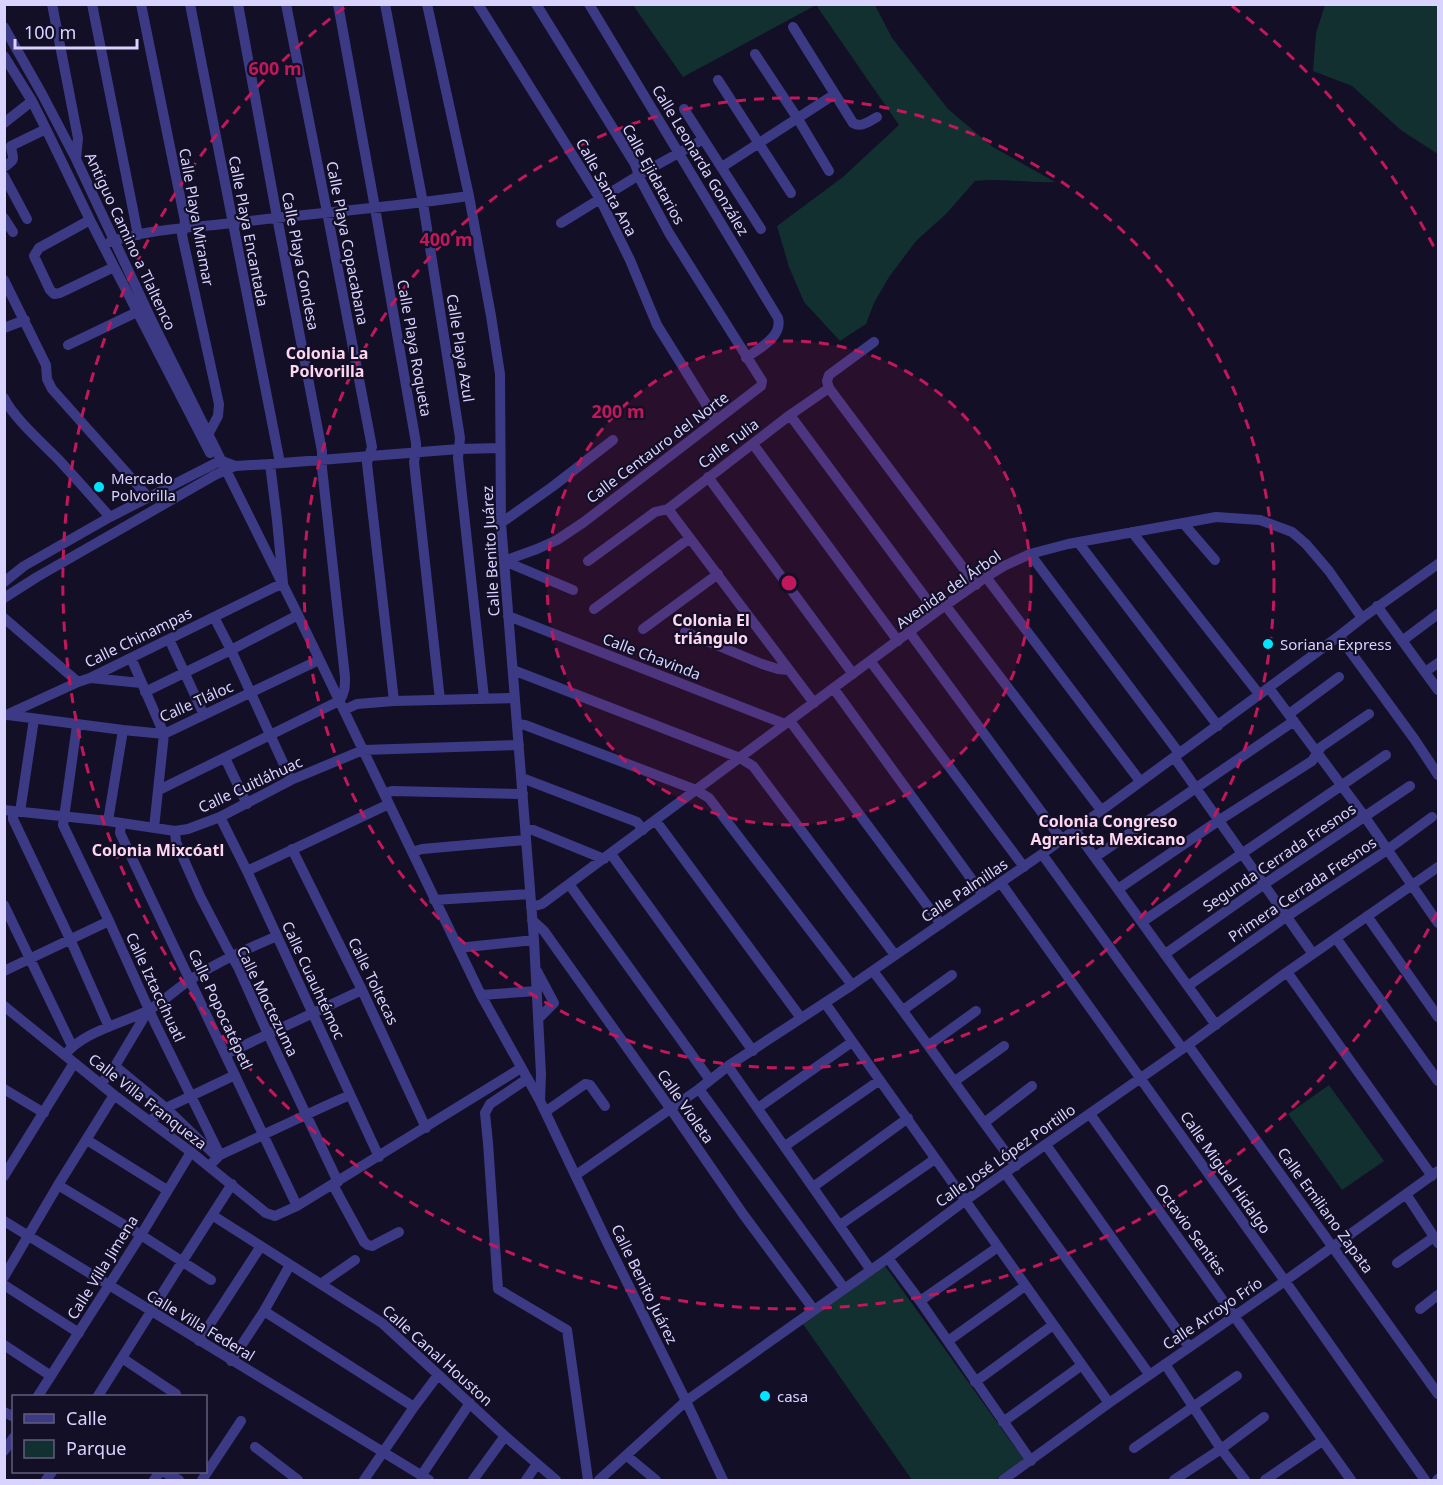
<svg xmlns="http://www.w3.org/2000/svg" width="1443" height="1485" viewBox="0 0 1443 1485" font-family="'Noto Sans',sans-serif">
<rect width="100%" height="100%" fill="#130f26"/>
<!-- green -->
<path fill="#12302f" d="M 633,5 L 875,5 L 892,38 L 948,109 L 993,147 L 1055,182 C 1028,183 1001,178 975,181 L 946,214 L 916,241 L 889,277 L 874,303 L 866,324 L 840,341 L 804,302 L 789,267 L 777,226 L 843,177 L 899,125 L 816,5 L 683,77 Z
M 1325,5 L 1438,5 L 1438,154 L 1402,131 L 1352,86 L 1313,71 L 1316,33 Z
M 1329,1085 L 1384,1161 L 1342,1190 L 1288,1114 Z
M 883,1263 L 1024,1460 L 995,1480 L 912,1480 L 803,1324 Z"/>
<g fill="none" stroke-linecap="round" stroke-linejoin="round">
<!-- minor -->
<path stroke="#3d3a85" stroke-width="10" d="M 52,4 L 78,138 L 76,159
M 92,4 L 138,235
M 141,4 L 185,221 L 182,235 L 219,404 L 218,416 L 209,433
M 190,4 L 280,463
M 286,4 L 327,212 L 372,447 L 367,463 L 394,701
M 338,4 L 375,208 L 416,443 L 416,452 L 414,462 L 440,700
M 385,4 L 423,203 L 460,438 L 458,458 L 484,698
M 427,4 L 469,196 L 491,316 L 500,374 L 501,523 L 534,940 L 541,1074 L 540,1101
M 478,4 L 600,199 L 630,260 L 657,325 L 716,420
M 589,4 L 778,318 C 783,337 759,348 746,358
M 4,27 L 42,94 L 76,159 L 153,323 L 298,615 L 481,995 L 540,1101 L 608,1244 L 686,1401 L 723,1480
M 793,27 L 853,123 C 861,128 870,121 877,117
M 755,54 L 798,119 L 829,171
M 4,56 L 32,101 L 46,129 L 90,220 L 210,453
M 718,80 L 791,193
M 684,109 L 761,229
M 4,123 L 32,101
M 4,167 C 18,158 12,159 11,146 L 46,129
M 722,167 L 835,94
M 4,176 L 27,219
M 4,218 L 13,232
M 90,220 L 39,248 L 34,256 L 50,290 L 54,294 L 60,293 L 114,267
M 561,223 L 639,175 L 702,140
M 110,242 C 144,230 186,228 223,224 C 305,214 387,208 469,196
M 4,280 L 46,365 L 47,379 L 52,389 L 149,498
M 4,328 L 25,320
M 68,345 L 137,312
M 829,388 L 976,585
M 4,398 C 13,417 42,443 57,458 C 75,477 92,497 110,517
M 790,415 L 936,612
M 753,444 L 898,641
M 708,477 L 853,674
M 668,509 L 814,703
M 501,523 L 552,487 L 613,440
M 1183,523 L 1215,560
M 1132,532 L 1259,694
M 1078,542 L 1218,726
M 1030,554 L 1179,753
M 504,561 L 537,549 L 557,540 L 584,522 L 761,386 L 762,381 L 669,233 L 641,181 L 635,164 L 536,4
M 504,561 L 573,590
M 588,561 L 655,512 L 668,509 L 790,415 L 829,388 L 827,381 L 829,375 L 874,342
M 986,577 L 1140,781
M 4,582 L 24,566 L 110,517 L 216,463 L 222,461 L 235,466 L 270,464 L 459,449 L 500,448
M 4,598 L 37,577 L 215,475 L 233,467
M 946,606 L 1101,810
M 1377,606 L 1438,690
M 594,609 L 690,538
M 508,616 L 785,724
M 214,617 L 231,650 L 291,780
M 4,618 L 78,682
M 643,629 L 718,574
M 685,632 L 762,664 L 778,669 L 789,670
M 910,633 L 1062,840
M 1339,636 L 1415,740 L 1438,775
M 169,639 L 204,715
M 1402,641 L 1438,614
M 131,658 L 164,734 L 154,828
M 871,662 L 1024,867
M 513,670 L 740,758 L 753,766 L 895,955
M 1425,672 L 1438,663
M 91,678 L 141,683
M 1269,688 L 1365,817 L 1438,923
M 834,689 L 983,895
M 145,692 L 231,650 L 298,615
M 344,710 L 357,704 L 394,701 L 515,698
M 1289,714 L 1339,677
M 8,715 L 123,730 L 164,734 L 319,660
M 4,716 L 78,682 L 90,678 L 283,583 L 277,520 L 270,464
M 790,721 L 941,924
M 517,724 L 525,725 L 696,790 L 709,798 L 852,985
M 77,725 L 63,825 L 109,921 L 155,1023 L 220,1155 L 209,1166
M 1174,757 L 1313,954
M 225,758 L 247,804
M 522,778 L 637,822 L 643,830
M 159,790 L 339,701 C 345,693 345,687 345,677 L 322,468 L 322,451 L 277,217 L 238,4
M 384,794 L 392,791 L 523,794
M 4,810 L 108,821 L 175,831 L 188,829 L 220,817 L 291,780 L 363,750 L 519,745
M 13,811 L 13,819 L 70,939 L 109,1027
M 20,812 L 34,719
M 220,817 L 247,871 L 379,1157
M 108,821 L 123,730
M 656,821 L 801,1018
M 121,824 L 120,833 L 297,1206
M 526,830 L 533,830 L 604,859
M 1075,830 L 1216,1025
M 175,831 L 176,842 L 200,896 L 227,948 L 238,967 L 268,1034 L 338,1182
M 292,849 L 362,990 L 426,1128
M 412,852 L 422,849 L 525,840
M 611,854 L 753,1051
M 1042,854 L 1182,1048
M 1095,857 L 1294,721
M 247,871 L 389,804
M 1001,883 L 1285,1281 L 1425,1480
M 569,884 L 710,1080
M 1118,889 L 1218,821 L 1312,761 L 1321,747 L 1369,714
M 434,900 L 530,894
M 4,905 L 72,1046
M 531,907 L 542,904 L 569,884 L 936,612 L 986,577 L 1004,566 L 1030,554 L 1068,544 L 1216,517 L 1260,520 L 1292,532 L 1306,544 L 1329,571 L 1362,618 L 1438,564
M 1367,916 L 1438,1017
M 532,920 L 544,931 L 670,1108 L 743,1214 L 814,1310
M 1142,922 L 1386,755
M 1336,938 L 1438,1081
M 458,948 L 534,940
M 1165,954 L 1263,885 L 1410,786
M 4,971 L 109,921
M 537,971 L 554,1003 L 539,1018
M 873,971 C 922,1035 967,1101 1016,1166
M 1287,972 L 1432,1176
M 1188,986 L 1286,917 L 1387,850 L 1432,817
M 481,995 L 537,991
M 825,1003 L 1109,1403
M 4,1006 L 114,1095 L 191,1152 L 266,1213 L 275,1216 L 297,1206 L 521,1068
M 903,1010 L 952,975
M 929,1045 L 976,1011
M 1188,1045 L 1438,1394
M 226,1054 L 362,990
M 65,1055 C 82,1032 124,1023 149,1010 C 164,1001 176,989 190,980 C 217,962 247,949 277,936
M 115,1066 L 166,1108 L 217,1157
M 728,1066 L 870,1269
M 527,1079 L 490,1104 L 485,1113 L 488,1143 L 498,1289 L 567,1330 L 588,1480
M 955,1081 L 1004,1046
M 101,1084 L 115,1066 L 149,1009
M 4,1089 L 44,1113
M 699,1089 L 844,1288
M 758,1108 L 852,1042
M 545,1112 L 585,1084 L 590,1085 L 605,1106
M 1090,1114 L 1351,1480
M 150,1121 L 166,1108 L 235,1075
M 984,1123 L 1032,1086
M 87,1140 L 167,1190
M 1046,1145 L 1189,1347
M 785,1146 L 880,1080
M 220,1155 C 264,1135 306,1114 350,1095
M 1005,1173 L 1149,1374
M 576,1175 L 699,1089 L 728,1066 L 852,985 L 1042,854 L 1339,636 L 1362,618
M 4,1176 L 74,1063
M 58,1185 L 141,1235 L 211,1280
M 333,1185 L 364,1242 L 368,1245 L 372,1246 L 399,1232
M 813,1187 L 908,1118
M 1406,1194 L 1438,1243
M 212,1215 L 382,1323 L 505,1436 L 556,1480
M 4,1221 L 429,1480
M 840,1225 L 935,1159
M 888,1258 L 920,1301 L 1031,1461
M 1397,1263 L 1434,1237
M 4,1277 L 58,1185 L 114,1095
M 322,1283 L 355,1260
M 4,1285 L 79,1333
M 920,1301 L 998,1247
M 1420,1309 L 1438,1295
M 264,1311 L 414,1407
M 199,1341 L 261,1246
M 948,1341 L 1025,1286
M 4,1345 L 51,1376
M 122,1358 L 176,1394
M 231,1361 L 264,1311 L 290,1265
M 1165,1364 L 1221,1449 L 1245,1480
M 975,1382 L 1053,1325
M 38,1396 L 141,1235 L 191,1152
M 98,1396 L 182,1262 L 232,1184
M 4,1412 L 14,1417
M 1003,1422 L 1082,1365
M 255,1447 L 298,1480
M 1134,1448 L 1237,1376
M 4,1451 L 14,1437
M 627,1456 L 656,1480
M 164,1472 L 179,1480
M 421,1476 L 470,1403
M 46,1480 L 52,1472
M 154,1480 L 160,1472
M 202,1480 L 241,1421
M 364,1480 L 414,1407 L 438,1375
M 473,1480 L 505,1436
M 526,1480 L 537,1464
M 599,1480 L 686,1401 L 888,1258 L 966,1200 L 1188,1045 L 1287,972 L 1438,867
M 1003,1480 L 1109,1403 L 1285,1281 L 1438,1171
M 1174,1480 L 1221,1449 L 1264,1417
M 1265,1480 L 1322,1441
M 1437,1480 L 1438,1479"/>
</g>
<!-- distance rings -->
<circle cx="789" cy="583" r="242" fill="#c2185b" fill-opacity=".12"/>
<g fill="none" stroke="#c2185b" stroke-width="3" stroke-dasharray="10 8">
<circle cx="789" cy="583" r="242"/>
<circle cx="789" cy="583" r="485"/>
<path d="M1437 913A727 727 0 1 1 346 6M1232 6A727 727 0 0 1 1437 253"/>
</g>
<!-- markers -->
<g fill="#00e5ff" stroke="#130f26" stroke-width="2">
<circle cx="99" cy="487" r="6"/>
<circle cx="1268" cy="644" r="6"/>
<circle cx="765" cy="1396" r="6"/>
</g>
<g text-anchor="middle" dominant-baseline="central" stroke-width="4.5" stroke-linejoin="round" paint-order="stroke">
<!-- street labels -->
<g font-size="15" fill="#d9d4ff" stroke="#130f26">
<text transform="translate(701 160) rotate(59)">Calle Leonarda González</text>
<text transform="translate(654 174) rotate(61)">Calle Ejidatarios</text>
<text transform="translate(607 187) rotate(61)">Calle Santa Ana</text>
<text transform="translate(197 217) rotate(80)">Calle Playa Miramar</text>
<text transform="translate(249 231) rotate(79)">Calle Playa Encantada</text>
<text transform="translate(131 241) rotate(65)">Antiguo Camino a Tlaltenco</text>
<text transform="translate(348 243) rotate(79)">Calle Playa Copacabana</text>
<text transform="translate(301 261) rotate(79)">Calle Playa Condesa</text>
<text transform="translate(415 348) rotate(80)">Calle Playa Roqueta</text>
<text transform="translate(461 348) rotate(81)">Calle Playa Azul</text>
<text transform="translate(728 443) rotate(-37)">Calle Tulia</text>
<text transform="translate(657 447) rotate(-37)">Calle Centauro del Norte</text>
<text transform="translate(490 551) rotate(-93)">Calle Benito Juárez</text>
<text transform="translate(948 589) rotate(-35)">Avenida del Árbol</text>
<text transform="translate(138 637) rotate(-26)">Calle Chinampas</text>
<text transform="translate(652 656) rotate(21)">Calle Chavinda</text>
<text transform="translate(196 701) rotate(-24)">Calle Tláloc</text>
<text transform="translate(250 784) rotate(-25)">Calle Cuitláhuac</text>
<text transform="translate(1279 857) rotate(-34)">Segunda Cerrada Fresnos</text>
<text transform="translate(1302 889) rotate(-34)">Primera Cerrada Fresnos</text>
<text transform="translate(964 890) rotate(-34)">Calle Palmillas</text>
<text transform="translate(314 980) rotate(65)">Calle Cuauhtémoc</text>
<text transform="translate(374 981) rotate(64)">Calle Toltecas</text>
<text transform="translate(156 987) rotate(65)">Calle Iztaccíhuatl</text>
<text transform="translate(268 1001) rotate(64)">Calle Moctezuma</text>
<text transform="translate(221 1009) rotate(65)">Calle Popocatépetl</text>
<text transform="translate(148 1101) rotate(38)">Calle Villa Franqueza</text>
<text transform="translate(686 1106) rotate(55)">Calle Violeta</text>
<text transform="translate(1005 1155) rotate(-35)">Calle José López Portillo</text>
<text transform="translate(1226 1172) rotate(55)">Calle Miguel Hidalgo</text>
<text transform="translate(1326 1210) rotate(54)">Calle Emiliano Zapata</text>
<text transform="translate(1191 1229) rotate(54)">Octavio Senties</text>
<text transform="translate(102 1267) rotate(-58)">Calle Villa Jimena</text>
<text transform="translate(645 1284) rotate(64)">Calle Benito Juárez</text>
<text transform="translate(1212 1313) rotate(-34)">Calle Arroyo Frío</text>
<text transform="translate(201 1325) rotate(31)">Calle Villa Federal</text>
<text transform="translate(438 1355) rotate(42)">Calle Canal Houston</text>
</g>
<!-- poi labels -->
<g font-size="15" fill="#d9d4ff" stroke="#130f26" text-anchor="start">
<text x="111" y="478">Mercado<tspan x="111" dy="17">Polvorilla</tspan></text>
<text x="1280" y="644">Soriana Express</text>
<text x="777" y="1396">casa</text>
</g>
<!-- neighbourhood labels -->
<g font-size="16" font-weight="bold" fill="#ffd6f0" stroke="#130f26">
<text x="327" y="353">Colonia La<tspan x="327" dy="18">Polvorilla</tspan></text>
<text x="711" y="620">Colonia El<tspan x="711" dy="18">triángulo</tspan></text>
<text x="1108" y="821">Colonia Congreso<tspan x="1108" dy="18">Agrarista Mexicano</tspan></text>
<text x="158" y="850">Colonia Mixcóatl</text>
</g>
</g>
<circle cx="789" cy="583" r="9" fill="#c2185b" stroke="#130f26" stroke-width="3"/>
<g font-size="18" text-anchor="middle" font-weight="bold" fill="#c2185b" stroke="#130f26" stroke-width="4.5" stroke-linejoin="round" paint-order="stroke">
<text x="275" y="75">600 m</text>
<text x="446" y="246">400 m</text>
<text x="618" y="418">200 m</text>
</g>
<!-- border -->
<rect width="1443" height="1485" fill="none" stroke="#d9d4ff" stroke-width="12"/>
<!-- legend -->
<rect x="12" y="1395" width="195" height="78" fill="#130f26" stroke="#625e7d" stroke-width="1.5"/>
<rect x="24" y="1414" width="30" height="9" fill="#3d3a85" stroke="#625e7d" stroke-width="1.5"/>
<text x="66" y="1425" font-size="18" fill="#d9d4ff">Calle</text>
<rect x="24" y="1440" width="30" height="18" fill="#12302f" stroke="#625e7d" stroke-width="1.5"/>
<text x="66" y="1455" font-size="18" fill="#d9d4ff">Parque</text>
<!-- scale -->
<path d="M15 39v9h122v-9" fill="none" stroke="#d9d4ff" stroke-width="3"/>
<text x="24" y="39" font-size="18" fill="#d9d4ff" stroke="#130f26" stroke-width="4.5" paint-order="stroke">100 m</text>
</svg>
